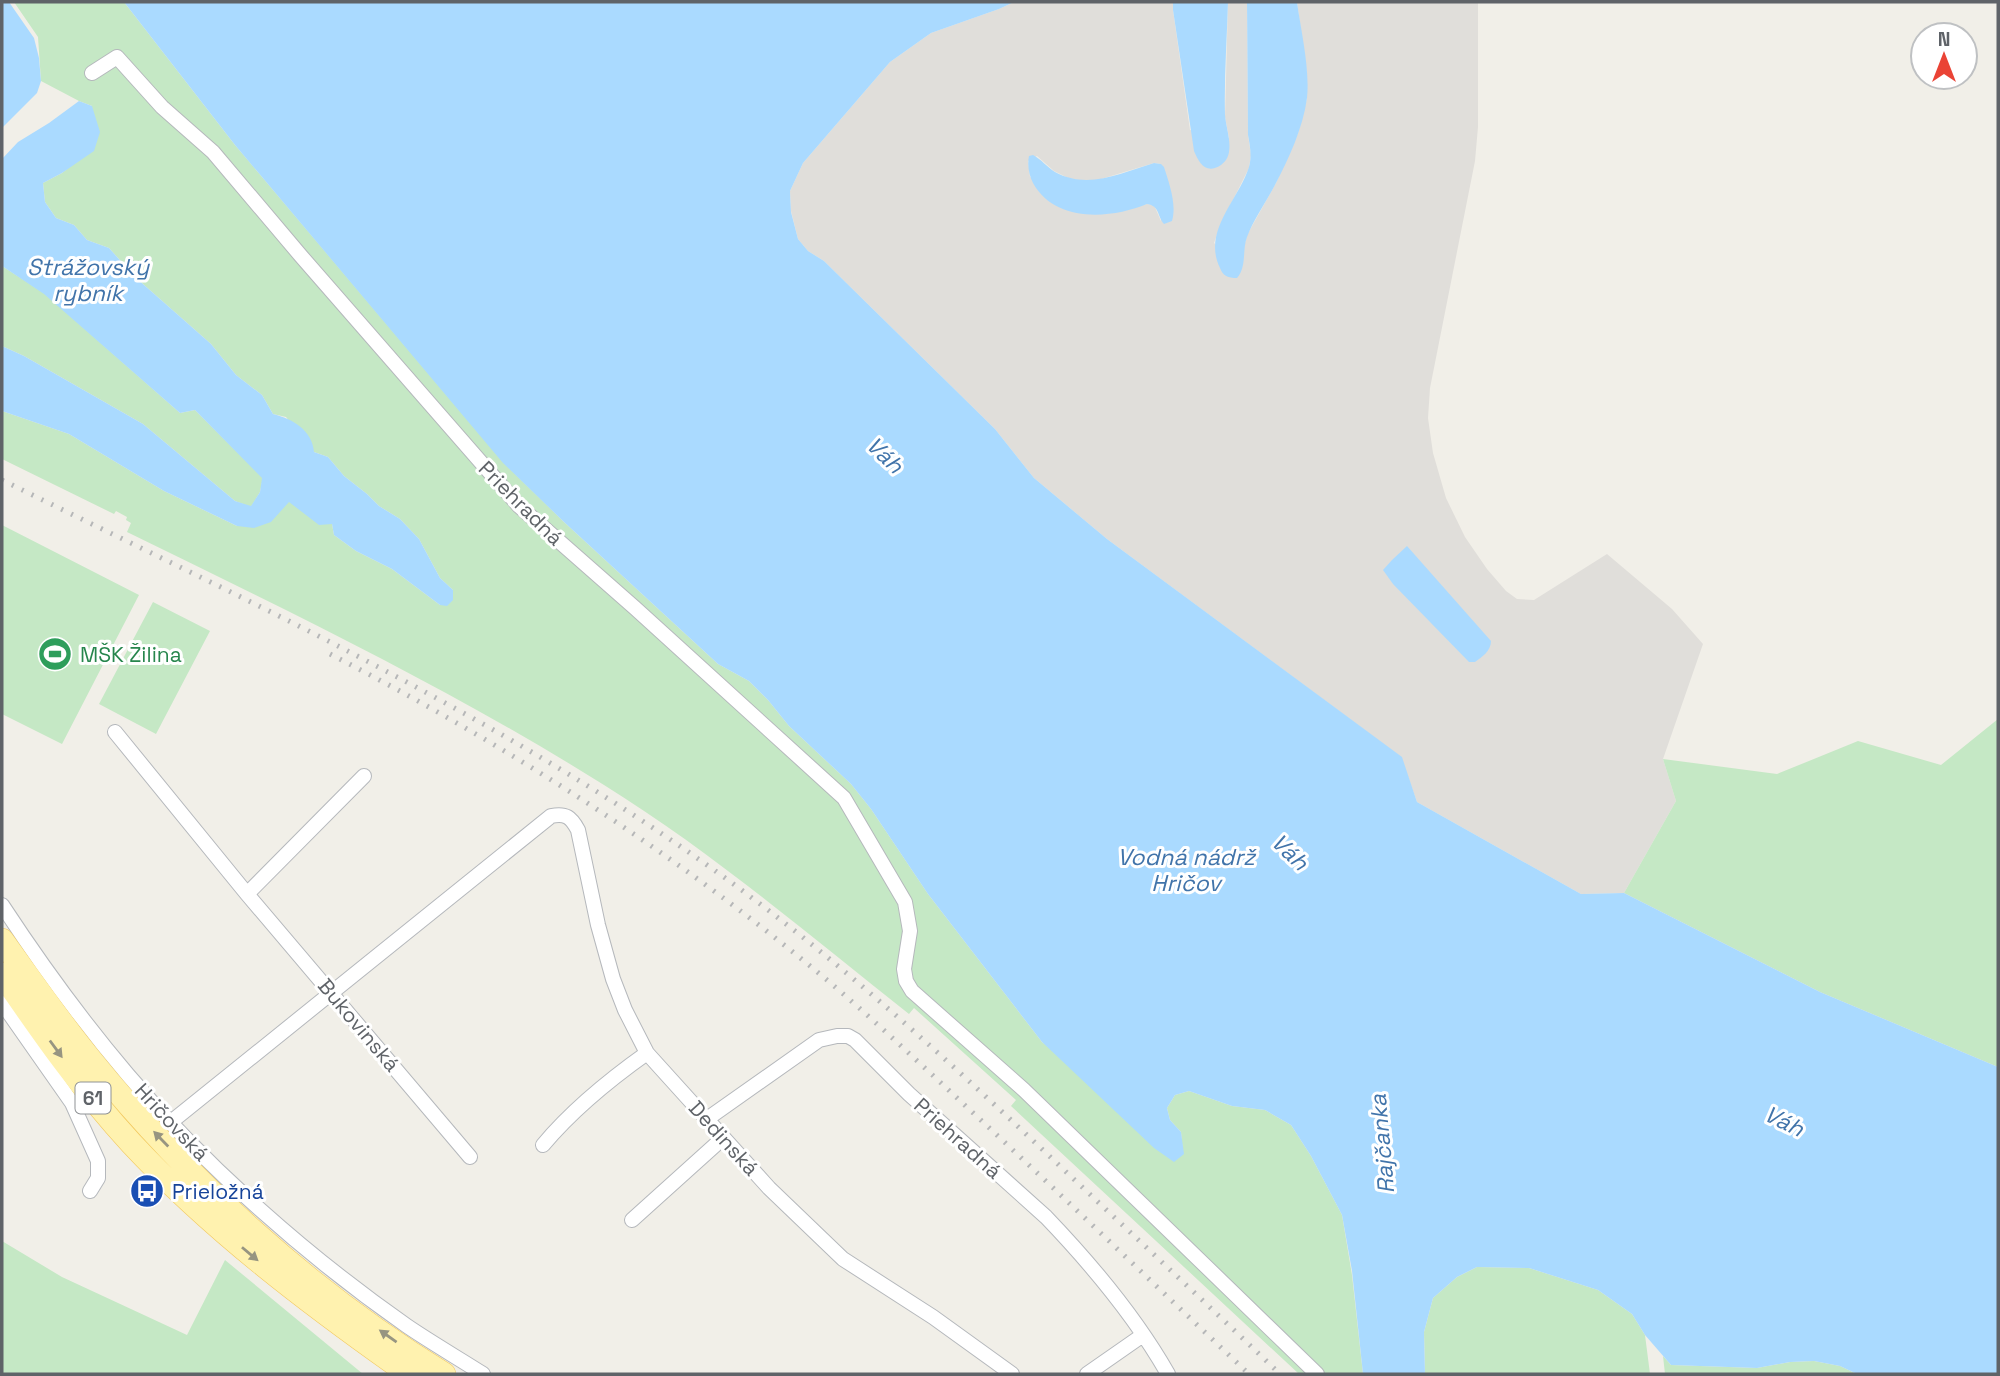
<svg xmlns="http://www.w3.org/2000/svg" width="2000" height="1376" viewBox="0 0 2000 1376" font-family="'Space Grotesk',sans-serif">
<rect width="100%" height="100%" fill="#f1efe8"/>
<!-- industrial -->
<path fill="#e0deda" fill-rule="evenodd" d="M 1014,2 L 1173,2 L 1173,10 L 1190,130 L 1229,138 L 1225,117 L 1228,2 L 1247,2 L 1248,135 L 1251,155 L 1249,168 L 1220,226 L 1214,243 L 1242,267 L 1244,246 L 1247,235 L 1276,183 L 1298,133 L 1307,98 L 1307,76 L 1297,2 L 1478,2 L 1478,127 L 1475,161 L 1430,388 L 1428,418 L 1433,453 L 1446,498 L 1465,537 L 1487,569 L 1506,591 L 1517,599 L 1534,600 L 1607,554 L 1672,609 L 1703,644 L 1663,759 L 1676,801 L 1624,893 L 1581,894 L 1417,802 L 1401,757 L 1107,539 L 1034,478 L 995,429 L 824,261 L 808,251 L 798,239 L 791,211 L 790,191 L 803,163 L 890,62 L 931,33 L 999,9 ZM 1037,156 L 1054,171 L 1068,178 L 1083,181 L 1098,180 L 1154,163 L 1161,164 L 1161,221 L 1154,205 L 1147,204 L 1105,214 L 1030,177 L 1028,161 Z"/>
<!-- green -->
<path fill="#c5e8c5" d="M 14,2 L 124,2 L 235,145 L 504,463 L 564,522 L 718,664 L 749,681 L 768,700 L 789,726 L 851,784 L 871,809 L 928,894 L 1042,1042 L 1183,1154 L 1181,1132 L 1170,1120 L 1167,1108 L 1175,1095 L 1189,1091 L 1232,1106 L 1265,1110 L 1291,1125 L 1311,1156 L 1342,1215 L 1352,1275 L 1363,1374 L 1299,1374 L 1011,1106 L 1016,1100 L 914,1008 L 909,1014 C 809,935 712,852 604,785 C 451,689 289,611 127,532 L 131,523 L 126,520 L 127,517 L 116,511 L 114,514 L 2,459 L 2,411 L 69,434 L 164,491 L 237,526 L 289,501 L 319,524 L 332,524 L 334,535 L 356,551 L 392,569 L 440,605 L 453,590 L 440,578 L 419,539 L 400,519 L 379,506 L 367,494 L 344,476 L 328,457 L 314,452 L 286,417 L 273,414 L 262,395 L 236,375 L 211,344 L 135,277 L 109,248 L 87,240 L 74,225 L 56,218 L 45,202 L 43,183 L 62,173 L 73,164 L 92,106 L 79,101 L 41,81 L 38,37 Z
M 2,266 L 44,293 L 180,413 L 195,410 L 263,478 L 260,492 L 251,507 L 235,501 L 143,424 L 24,356 L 2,346 Z
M 2,525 L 139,595 L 62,744 L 2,714 Z
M 153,602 L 210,631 L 156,734 L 99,704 Z
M 1998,719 L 1998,1067 L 1820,992 L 1624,893 L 1676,801 L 1663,759 L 1777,774 L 1858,741 L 1941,765 Z
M 2,1241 L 62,1277 L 187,1335 L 225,1260 L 363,1374 L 2,1374 Z
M 1477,1267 L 1529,1268 L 1598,1290 L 1632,1314 L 1645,1335 L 1650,1374 L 1425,1374 L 1424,1332 L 1433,1298 L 1457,1277 Z
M 1663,1356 L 1671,1365 L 1757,1368 L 1790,1362 L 1814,1361 L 1840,1366 L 1857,1374 L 1665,1374 Z"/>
<!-- water -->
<path fill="#aadaff" d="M 2,2 L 9,2 L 34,38 L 39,58 L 41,81 L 37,93 L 2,128 Z
M 124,2 L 1014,2 L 999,9 L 931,33 L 890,62 L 803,163 L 790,191 L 791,212 L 798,239 L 808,251 L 824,261 L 995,429 L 1034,478 L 1107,539 L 1402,757 L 1417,802 L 1581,894 L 1624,893 L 1820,992 L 1998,1067 L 1998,1374 L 1857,1374 L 1840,1366 L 1814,1361 L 1790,1362 L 1757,1368 L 1671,1365 L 1645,1335 L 1632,1314 L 1598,1290 L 1529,1268 L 1477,1267 L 1457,1277 L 1433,1298 L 1424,1332 L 1425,1374 L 1363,1374 L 1352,1271 L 1342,1215 L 1311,1156 L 1291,1125 L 1265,1110 L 1232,1106 L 1189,1091 L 1175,1095 L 1167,1108 L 1170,1120 L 1181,1132 L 1184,1154 L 1174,1162 L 1154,1148 L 1042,1042 L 928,894 L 871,809 L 851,784 L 789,726 L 768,700 L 749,681 L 718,664 L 564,522 L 503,463 L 235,145 Z
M 1173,2 L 1228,2 C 1227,39 1224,77 1225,115 C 1226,127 1231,140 1229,152 C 1228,158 1225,162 1221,165 C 1206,175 1199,163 1194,151 L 1173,10 Z
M 1247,2 L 1297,2 C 1301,31 1310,69 1307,98 C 1303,128 1289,158 1275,185 C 1266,202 1254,219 1247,237 C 1242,250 1247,267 1237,278 C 1228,278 1223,276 1220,268 C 1202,231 1238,201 1249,167 C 1252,156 1250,146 1248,135 Z
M 79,101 L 92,106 L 100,132 L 94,151 L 62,173 L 43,183 L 45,202 L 56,218 L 74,225 L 87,240 L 109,248 L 135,277 L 211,344 L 236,375 L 262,395 L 273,414 C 293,419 312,430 314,452 L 328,457 L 344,476 L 367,494 L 379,506 L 400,519 L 419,539 L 440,578 L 453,590 L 453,600 L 447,606 L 440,605 L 392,569 L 356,551 L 334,535 L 332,524 L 319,525 L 289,502 L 271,522 L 254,528 L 237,526 L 164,491 L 69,434 L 2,411 L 2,346 L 24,356 L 143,424 L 235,501 L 251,506 L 260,492 L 262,478 L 195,410 L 180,413 L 44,294 L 2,266 L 2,159 L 18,142 L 49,123 Z
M 1033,155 C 1041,159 1047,167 1055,172 C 1088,190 1121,173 1154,163 L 1161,164 L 1164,167 C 1169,183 1177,204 1172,221 L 1164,224 C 1157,216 1160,206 1147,204 C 1111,219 1055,223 1033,183 C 1029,175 1027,165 1029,156 Z
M 1407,546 L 1491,641 C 1491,651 1482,657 1475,662 L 1469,662 L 1393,584 L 1383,570 L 1392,560 Z"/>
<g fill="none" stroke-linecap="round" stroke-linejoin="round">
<!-- street casing -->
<g stroke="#b5b8bc" stroke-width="16">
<path id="street" d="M 92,73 L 117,57 L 162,107 L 213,152 L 301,256 L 519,506 L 635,608 L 844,798 L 905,902 L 910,931 L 904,969 L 906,981 L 912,991 L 1024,1090 L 1317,1374
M 115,732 L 247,894 L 470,1157
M 247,894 L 364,776
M 2,905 C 40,963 83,1022 128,1075 C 207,1168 307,1256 407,1326 C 432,1343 458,1358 483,1374
M 2,1003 L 72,1103 L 98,1161 L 98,1178 L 90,1191
M 707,1119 L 819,1040 L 837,1036 L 848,1036 L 855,1040 L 909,1094 L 1046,1217 C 1092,1265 1135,1316 1168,1374
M 171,1122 L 551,816 C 566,813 571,817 578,830 L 598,925 L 613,979 L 625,1010 L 647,1053 L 769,1188 L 843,1259 L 933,1317 L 1012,1374
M 543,1145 C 573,1109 609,1080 647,1053
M 632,1220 L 723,1138
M 1087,1374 L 1143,1335"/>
</g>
<!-- primary casing -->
<g stroke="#f2c960" stroke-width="24">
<path id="primary" d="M 2,940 C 31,980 59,1021 91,1060 C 190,1182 310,1292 444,1374
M 2,974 C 42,1032 83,1091 131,1143 C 213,1231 311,1305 409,1374"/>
</g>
<!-- street -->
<use href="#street" stroke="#fff" stroke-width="14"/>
<!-- primary -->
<use href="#primary" stroke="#fff2af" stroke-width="23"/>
<!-- rail -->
<path stroke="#b6b7b8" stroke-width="5" stroke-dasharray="2 9" stroke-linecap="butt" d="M 2,480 C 247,601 498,714 721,875 C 843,963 953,1065 1062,1168 C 1135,1237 1208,1305 1280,1374
M 330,654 C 507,745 674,852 827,980 C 881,1026 932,1075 984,1123 C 1073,1206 1160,1290 1249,1374"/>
</g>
<!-- one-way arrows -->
<defs><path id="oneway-solid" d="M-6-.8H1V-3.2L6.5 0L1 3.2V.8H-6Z" transform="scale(1.75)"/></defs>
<g fill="#979581">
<use href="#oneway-solid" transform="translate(56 1049) rotate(54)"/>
<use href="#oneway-solid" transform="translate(161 1139) rotate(-134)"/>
<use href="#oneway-solid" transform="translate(250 1254) rotate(40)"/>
<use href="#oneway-solid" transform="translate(388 1336) rotate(-145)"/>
</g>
<!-- icons -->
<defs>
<g id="stadium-disc" transform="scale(1.75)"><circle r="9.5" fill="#2e9e5b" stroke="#fff"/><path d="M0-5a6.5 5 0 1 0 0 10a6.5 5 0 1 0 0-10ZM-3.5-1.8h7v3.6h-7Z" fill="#fff"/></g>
<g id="bus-disc" transform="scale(1.75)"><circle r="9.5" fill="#1a4fb4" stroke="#fff"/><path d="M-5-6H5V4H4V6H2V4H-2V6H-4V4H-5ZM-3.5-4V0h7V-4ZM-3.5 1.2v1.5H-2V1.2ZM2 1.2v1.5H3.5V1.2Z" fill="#fff"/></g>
</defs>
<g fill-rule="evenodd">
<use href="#stadium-disc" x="55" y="654"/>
<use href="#bus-disc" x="147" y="1191"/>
</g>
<g text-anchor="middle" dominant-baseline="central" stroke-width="6" stroke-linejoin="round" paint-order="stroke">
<!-- shield labels -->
<rect fill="#fff" stroke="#8f9295" stroke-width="2" x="75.5" y="1082.5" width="35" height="31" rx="5"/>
<g font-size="19" font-weight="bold" fill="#5f6368">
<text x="93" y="1098">61</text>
</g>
<!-- street labels -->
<g font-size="21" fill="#5f6368" stroke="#fff">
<text transform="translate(521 503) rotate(45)">Priehradná</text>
<text transform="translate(359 1025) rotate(50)">Bukovinská</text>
<text transform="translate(172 1122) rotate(47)">Hričovská</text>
<text transform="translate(724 1138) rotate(48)">Dedinská</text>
<text transform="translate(958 1138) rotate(42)">Priehradná</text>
</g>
<!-- leisure labels -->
<g font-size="21" fill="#27864d" stroke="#fff" text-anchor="start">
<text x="80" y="654">MŠK Žilina</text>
</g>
<!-- transit labels -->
<g font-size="21" fill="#164399" stroke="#fff" text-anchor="start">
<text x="172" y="1191">Prieložná</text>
</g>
<!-- water labels -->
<g font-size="23" font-style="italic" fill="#4174aa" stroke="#fff">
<text x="88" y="267">Strážovský<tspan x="88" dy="26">rybník</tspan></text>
<text transform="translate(885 455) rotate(44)">Váh</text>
<text transform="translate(1290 852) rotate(44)">Váh</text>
<text x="1186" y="857">Vodná nádrž<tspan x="1186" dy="26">Hričov</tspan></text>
<text transform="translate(1784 1121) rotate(26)">Váh</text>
<text transform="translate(1382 1144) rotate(-95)">Rajčanka</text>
</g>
</g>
<!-- border -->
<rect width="2000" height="1376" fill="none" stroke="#5f6368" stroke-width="7"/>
<!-- north arrow -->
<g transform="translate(1944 56)"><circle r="33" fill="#ffffff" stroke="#bfc1c3" stroke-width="2"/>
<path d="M0-5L12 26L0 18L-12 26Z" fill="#ea4335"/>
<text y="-10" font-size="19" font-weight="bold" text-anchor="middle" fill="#5f6368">N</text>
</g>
</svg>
